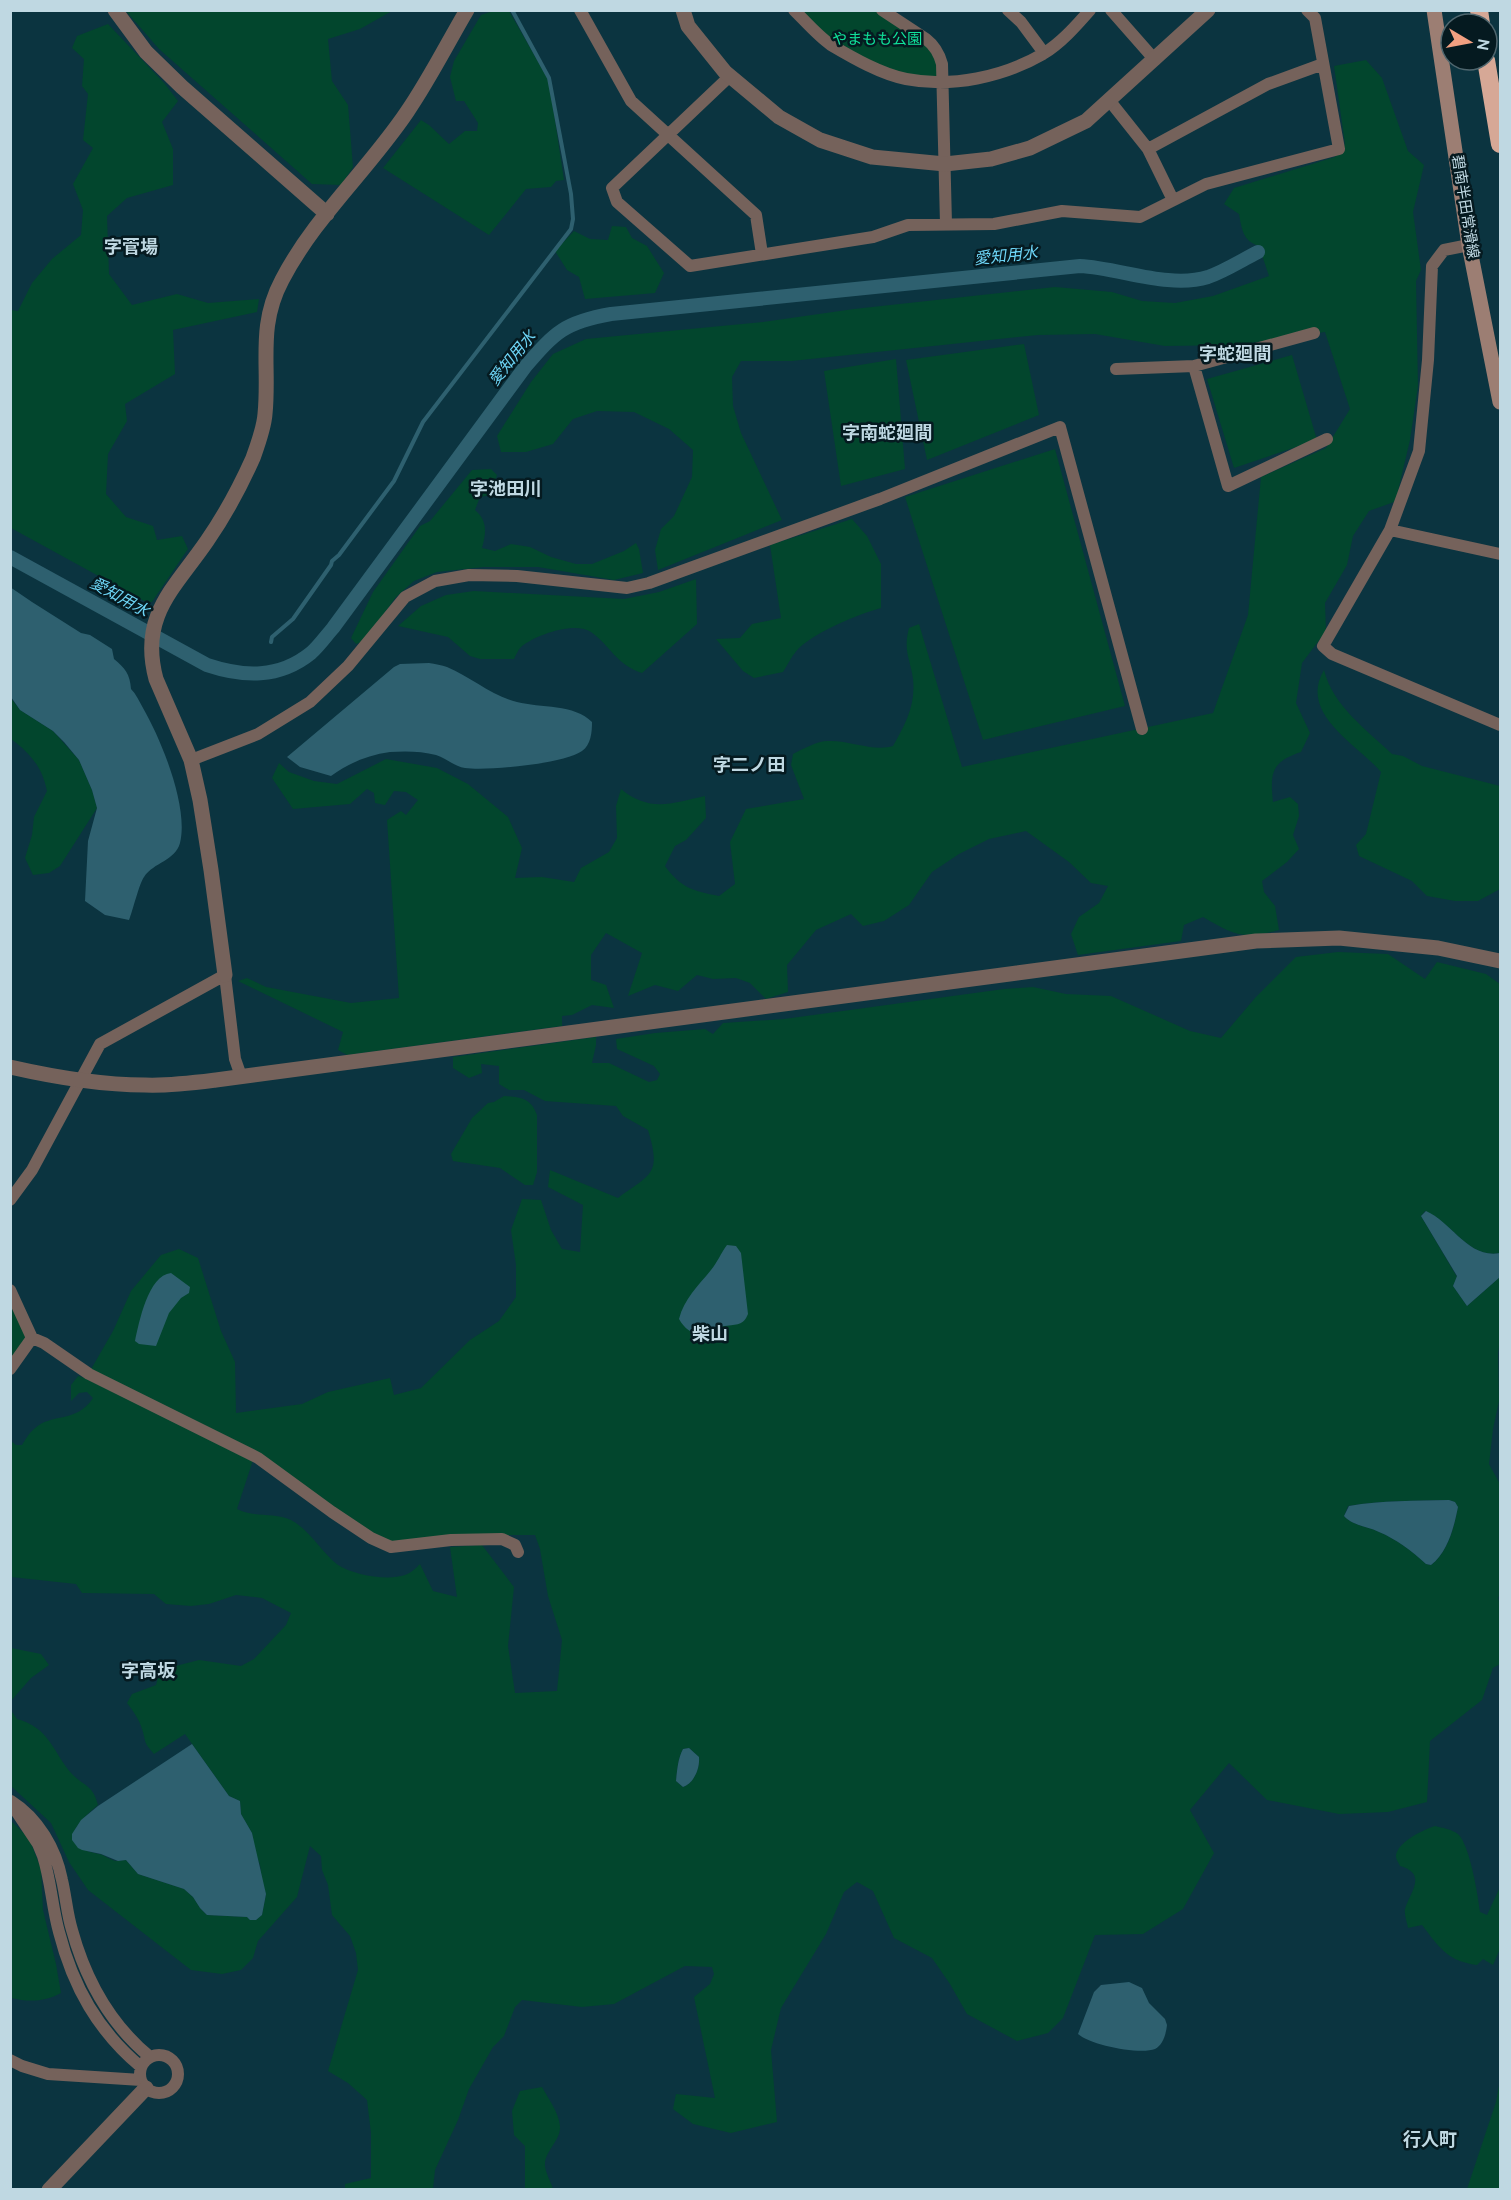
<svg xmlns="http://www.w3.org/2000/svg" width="1511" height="2200" viewBox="0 0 1511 2200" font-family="Overpass,'Noto Sans JP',sans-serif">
<rect width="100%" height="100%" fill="#0b3440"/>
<!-- green -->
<path fill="#02462d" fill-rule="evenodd" d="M 126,11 L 392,11 L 360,29 L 328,39 L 332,81 L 348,105 L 353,167 L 341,185 L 312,184 L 159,49 Z
M 493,11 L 509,11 L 549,81 L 564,180 L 556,181 L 551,187 L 526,189 L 489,235 L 383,168 L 421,120 L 429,125 L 449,144 L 465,131 L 477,131 L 478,123 L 464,101 L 456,101 L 450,77 L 454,61 L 481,15 Z
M 794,11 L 882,11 L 933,44 L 942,84 L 904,79 L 829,44 Z
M 108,24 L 165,84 L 178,101 L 162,122 L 173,149 L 173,185 L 127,198 L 107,216 L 109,274 L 132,305 L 177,294 L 208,303 L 259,299 L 257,312 L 173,330 L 175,374 L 125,404 L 127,421 L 108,454 L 106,494 L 126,517 L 153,526 L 157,540 L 182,536 L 188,549 L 152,602 L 146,602 L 11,528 L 11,310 L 18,311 L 32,283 L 52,259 L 81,235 L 83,210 L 73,184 L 93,148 L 83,140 L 88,94 L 82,86 L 84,59 L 72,48 L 77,36 Z
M 1366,60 L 1382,78 L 1408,151 L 1424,165 L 1413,212 L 1421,270 L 1416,281 L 1418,386 L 1410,440 L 1397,495 L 1394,502 L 1369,511 L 1353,536 L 1347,565 L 1325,603 L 1326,631 L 1302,663 L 1296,703 L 1310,733 L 1301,752 C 1271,762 1270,773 1273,802 L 1290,797 L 1298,804 L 1299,816 L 1293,835 L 1299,849 L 1287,862 L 1262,881 L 1264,892 L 1275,906 L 1279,930 C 1243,940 1234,935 1203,917 L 1184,925 L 1181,941 L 1078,955 L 1071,934 L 1079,917 L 1099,903 L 1108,886 L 1091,883 L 1069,862 L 1026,831 L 989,839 L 959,854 L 932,872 L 909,905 L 884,921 L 863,926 L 851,914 L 816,930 L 787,965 L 788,992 L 766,999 L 750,983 L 736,978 L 713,979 L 697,975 L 678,991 L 655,985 L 628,996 L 642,953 L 606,933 L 591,955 L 591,980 L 606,985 L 614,1008 L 592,1005 L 572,1015 L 562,1016 L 562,1026 L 347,1055 L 338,1050 L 343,1032 L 238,981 L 247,978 L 266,987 L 351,1003 L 399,998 L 387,820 L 401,811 L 406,815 L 418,800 L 406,792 L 394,791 L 385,805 L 375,803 L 374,793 L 367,789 L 350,804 L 293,809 L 272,778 L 279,763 L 289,772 L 314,781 L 337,784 L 386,759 L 437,768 L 468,784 L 508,817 L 522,848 L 515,878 L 542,877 L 574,882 L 581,868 L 609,852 L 617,838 L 616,806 L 621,789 C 650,813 672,803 705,796 L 706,818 L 686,840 L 675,846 L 665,866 C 681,888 693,891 719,896 L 735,884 L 730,842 L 746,809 L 804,799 L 791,765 L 793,754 C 803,749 817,741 828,741 C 850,740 873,752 893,746 C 905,725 916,705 913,679 C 910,658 903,651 909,628 L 919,624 L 962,767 L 1213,713 L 1248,615 L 1261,477 L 1326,448 L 1350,409 L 1325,332 L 1237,345 L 1165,346 L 1095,334 L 1038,335 L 792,361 L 741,361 L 732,377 L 733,406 L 741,433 L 782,520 L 658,570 L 655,550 L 661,529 L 674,516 L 692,477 L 693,450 L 669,429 L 634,412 L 597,411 L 573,419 L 553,444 L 526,452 L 501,452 L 497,436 L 531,382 L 553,354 L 586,339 L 763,322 L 854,309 L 1055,287 L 1112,292 L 1142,301 L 1175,303 L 1213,296 L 1269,276 L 1259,246 C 1243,241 1242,230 1239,214 L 1224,204 L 1234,188 L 1335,157 L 1345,144 L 1334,66 Z
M 612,226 L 626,227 L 632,238 L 647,246 L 664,273 L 655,293 L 585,299 L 579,277 L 567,270 L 555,251 L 574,231 L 590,239 L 608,240 Z
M 1024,344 L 1039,415 L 927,460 L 906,360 Z
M 1292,355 L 1317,440 L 1234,468 L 1207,379 Z
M 896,359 L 905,469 L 841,486 L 824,371 Z
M 1055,449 L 1125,706 L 983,740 L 905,497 Z
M 491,469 L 497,475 L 491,495 L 480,497 L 475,510 C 488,521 486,533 482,548 L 495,551 L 511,544 L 530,547 L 551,557 L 576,564 L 592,564 L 624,551 L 636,543 L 639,549 L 643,573 L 614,580 L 538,567 L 484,567 L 437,572 L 414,581 L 396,597 L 364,641 L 356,644 L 351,638 L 373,592 L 420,526 L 430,521 L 472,470 Z
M 852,519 L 867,536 L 881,564 L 881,608 C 856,615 818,631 799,648 C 793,654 788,664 783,672 L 754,678 L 743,671 L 716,639 L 740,638 L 752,624 L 781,618 L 770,545 Z
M 696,579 L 697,624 L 642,673 C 615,664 611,646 591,632 C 575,621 535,635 521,647 C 518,650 516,655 514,659 L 480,659 L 470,656 L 448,637 L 398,626 L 421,606 L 446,595 L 474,591 L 624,599 L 659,592 Z
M 1324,670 C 1333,706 1366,729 1392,754 L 1403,756 L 1422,766 L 1500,786 L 1500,889 L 1478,901 L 1455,901 L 1427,896 L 1412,881 L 1359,856 L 1356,845 L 1366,834 L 1381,772 C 1357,744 1298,714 1324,670 Z
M 10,697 L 20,710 L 53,731 L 79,760 L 92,790 L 97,808 L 60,866 L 49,873 L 33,875 L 25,858 L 32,835 L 34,817 L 47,791 C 42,767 31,754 11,739 Z
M 1338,952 L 1388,954 L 1425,979 L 1437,962 L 1486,974 L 1500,984 L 1500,1253 C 1468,1259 1452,1222 1425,1211 L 1421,1216 L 1457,1277 L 1453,1286 L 1467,1306 L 1500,1277 L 1500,1340 L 1498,1353 L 1499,1401 L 1493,1429 L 1489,1464 L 1500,1484 L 1500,1596 L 1498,1597 L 1500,1607 L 1500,1664 L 1493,1668 L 1482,1700 L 1430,1741 L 1427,1802 L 1388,1812 L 1339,1814 L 1267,1800 L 1229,1763 L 1190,1810 L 1214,1853 L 1183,1909 L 1143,1934 L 1095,1935 L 1063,2018 L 1048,2033 L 1017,2041 L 967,2014 L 950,1984 L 932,1958 L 894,1938 L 873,1891 L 857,1882 L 844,1892 L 826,1934 L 781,2008 L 771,2050 L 777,2122 L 731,2133 L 693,2124 L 673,2109 L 676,2094 L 715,2098 L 694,1997 L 710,1984 L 714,1974 L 712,1967 L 685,1966 L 614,2004 L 582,2007 L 522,2000 L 515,2007 L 504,2036 L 493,2047 L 469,2089 L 458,2120 L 435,2170 L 433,2189 L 345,2189 L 345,2184 L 371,2178 L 371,2133 L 367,2100 L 348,2083 L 328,2071 L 358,1970 L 356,1953 L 350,1936 L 332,1915 L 328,1885 L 322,1870 L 321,1856 L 310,1846 L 297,1897 L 258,1941 L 253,1958 L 241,1970 L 222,1974 L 191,1970 L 88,1890 L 69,1862 L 51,1823 L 11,1786 L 10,1709 L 17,1719 C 50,1728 52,1751 72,1774 C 85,1787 93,1785 98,1805 C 75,1824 56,1846 99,1854 C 105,1855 111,1861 117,1861 C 120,1861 123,1860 126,1860 L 138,1874 L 184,1889 L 193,1897 L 200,1908 L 207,1915 L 247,1917 L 250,1920 L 256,1920 L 262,1915 L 266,1894 L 263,1887 L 260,1865 L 254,1850 L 252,1833 L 241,1814 L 240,1801 L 229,1796 L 185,1734 L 154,1754 C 142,1740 147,1744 142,1729 C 139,1719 133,1711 127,1703 L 132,1694 L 156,1685 L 160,1670 L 199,1660 L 241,1666 L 254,1659 L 286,1625 L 291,1613 L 262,1598 L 236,1595 L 209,1604 L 191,1606 L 166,1604 L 154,1594 L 82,1593 L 76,1584 L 11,1577 L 11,1441 L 16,1445 L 22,1445 C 25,1440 29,1433 34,1429 C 52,1412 76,1424 93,1398 L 87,1392 L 79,1393 L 71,1401 L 71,1385 L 78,1376 L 85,1378 L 253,1460 L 237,1509 C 254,1518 274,1512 291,1520 C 311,1531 321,1552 338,1565 C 353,1575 388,1581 405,1575 C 411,1573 416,1568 420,1564 L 433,1591 L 457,1597 L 450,1547 L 482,1545 L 514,1587 L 508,1646 L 515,1693 L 557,1691 L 562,1640 L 548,1596 L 540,1549 L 535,1535 L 456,1535 L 391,1544 L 374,1536 L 261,1455 L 90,1371 L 113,1331 L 131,1291 L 161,1255 L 179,1249 L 198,1258 L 221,1331 L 235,1362 L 236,1413 L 302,1404 L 328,1392 L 390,1378 L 394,1395 L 421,1388 L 470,1340 L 499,1321 L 516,1297 L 516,1265 L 511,1230 L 522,1199 L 541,1200 L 551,1230 L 562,1249 L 580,1252 L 583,1205 L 548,1187 L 550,1170 L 618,1198 C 650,1174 662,1176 648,1130 L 623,1116 L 616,1106 L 545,1101 L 524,1090 L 509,1090 L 499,1084 L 499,1066 L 481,1064 L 482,1073 L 469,1078 L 453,1068 L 453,1057 L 596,1037 L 596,1045 L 592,1063 L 609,1063 L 649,1082 L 657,1080 L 660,1074 L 654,1066 L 617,1049 L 616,1039 L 655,1033 L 705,1029 L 713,1034 L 723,1023 L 784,1019 L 1004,989 L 1033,987 L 1066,994 L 1111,996 L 1190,1031 L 1221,1038 L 1255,998 L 1296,957 ZM 1449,1500 L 1455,1502 L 1458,1507 C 1454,1528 1448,1552 1431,1565 L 1426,1564 C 1412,1551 1396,1539 1379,1532 C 1367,1526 1353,1526 1344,1516 L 1348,1506 C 1382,1500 1415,1501 1449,1500 ZM 689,1748 L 699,1757 C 700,1769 694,1783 683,1787 L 676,1781 C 677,1771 678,1758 683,1749 Z
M 504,1096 C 521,1097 531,1098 537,1115 L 537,1172 L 533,1185 L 525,1185 L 500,1168 L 453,1161 L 451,1154 L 472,1118 L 488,1103 L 494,1102 Z
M 10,1298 L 26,1334 L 22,1347 L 10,1361 Z
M 11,1648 L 41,1654 L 49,1665 L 31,1678 L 11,1701 Z
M 10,1820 L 29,1838 L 41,1869 L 43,1910 L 56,1964 L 61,1993 C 45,2002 28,2002 11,1998 Z
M 1435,1826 C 1443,1828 1451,1829 1458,1834 C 1470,1845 1478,1896 1480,1912 L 1487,1915 L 1500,1887 L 1500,1949 L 1493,1965 L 1483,1959 L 1477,1965 C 1447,1961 1439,1947 1422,1925 L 1408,1928 C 1407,1922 1404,1915 1405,1909 C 1410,1892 1428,1874 1400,1866 C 1398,1862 1394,1857 1397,1852 C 1402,1840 1423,1830 1435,1826 Z
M 1500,2080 L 1500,2189 L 1467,2189 L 1496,2102 Z
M 542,2087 C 548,2098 559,2113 560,2126 C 561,2141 544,2151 545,2166 C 546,2174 551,2182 553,2189 L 525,2189 L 525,2146 L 514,2135 L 512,2111 L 520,2091 Z"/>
<!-- water -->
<path fill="#2e606f" d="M 10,587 L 32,602 L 81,633 L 90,635 L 112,649 L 114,659 C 125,668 130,674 131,689 C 136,694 139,701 143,708 C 161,739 189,807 180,843 C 175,861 154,862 144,877 C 139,884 133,910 129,920 L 105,915 L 85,901 L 88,841 L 97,808 L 92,790 L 79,760 L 64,742 L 53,731 L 20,710 L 11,697 Z
M 429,663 C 435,664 442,665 447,667 C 471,677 492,696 517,702 C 540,708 575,704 592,722 C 592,732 591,745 582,751 C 563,764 488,771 465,768 C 455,767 446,758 436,755 C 422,751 404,751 390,752 C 368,755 349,763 331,776 L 300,767 L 287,757 L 394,667 L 400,664 Z
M 1426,1211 C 1452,1222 1468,1259 1500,1253 L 1500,1277 L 1467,1306 L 1453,1286 L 1457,1276 L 1421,1216 Z
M 727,1245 L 736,1246 L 741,1253 L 748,1314 C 743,1326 737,1324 725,1326 C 705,1329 693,1343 679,1319 C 684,1299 698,1286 711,1270 C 717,1263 721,1253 727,1245 Z
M 171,1273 L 190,1287 L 189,1293 L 181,1298 L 169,1313 L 156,1346 L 139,1344 L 135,1341 C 139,1323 148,1275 171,1273 Z
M 1449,1500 L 1455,1502 L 1458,1507 C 1454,1527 1448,1552 1431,1565 L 1426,1564 C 1412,1551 1396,1539 1379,1532 C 1367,1526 1353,1526 1344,1516 L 1349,1506 C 1382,1500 1415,1501 1449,1500 Z
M 192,1744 L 229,1796 L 240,1801 L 241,1814 L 252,1833 L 266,1894 L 262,1915 L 256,1920 L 250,1920 L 247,1917 L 207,1915 L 200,1908 L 193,1897 L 184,1889 L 138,1874 L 126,1860 L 118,1861 L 101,1854 L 82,1850 L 78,1848 L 72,1840 L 72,1834 L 81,1820 L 98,1806 Z
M 689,1748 L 699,1757 C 700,1769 694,1783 683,1787 L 676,1781 C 677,1771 678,1758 683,1749 Z
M 1129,1982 L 1142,1988 L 1149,2003 L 1165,2019 L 1167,2025 C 1166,2034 1163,2045 1155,2049 C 1140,2055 1090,2045 1078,2034 L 1094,1992 L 1101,1985 Z"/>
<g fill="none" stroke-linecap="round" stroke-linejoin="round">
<!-- stream -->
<path stroke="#2e606f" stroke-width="4" d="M 271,642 L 272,637 L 293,619 L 331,565 L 332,561 L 339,555 L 394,481 L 423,422 L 571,229 L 573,219 L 571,194 L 549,78 L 512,10"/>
<!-- canal -->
<path stroke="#2e606f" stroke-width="14" d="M 10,557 L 207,665 C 243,677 279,679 311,653 C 319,646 326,636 333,628 L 525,367 C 555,332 565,322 611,314 L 1080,266 C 1120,268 1169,289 1208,277 C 1225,271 1242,260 1258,252"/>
<!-- minor -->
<path stroke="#75625b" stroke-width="12" d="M 580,10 L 631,101 L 756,215 L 762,254
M 794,10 C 806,22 818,36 831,45 C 853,58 881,74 906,79 C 952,88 1003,77 1043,54 C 1061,43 1076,26 1090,10
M 882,10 L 926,39 C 935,46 939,53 942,64 L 946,224
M 1008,10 L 1021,22 L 1044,53
M 1111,10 L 1155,60
M 730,76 L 612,188 L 617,202 L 690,266 L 873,237 L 908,225 L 994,224 L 1062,211 L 1140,217 L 1206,184 L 1339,149 L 1315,18 L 1307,10
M 1109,100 L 1148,149 L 1173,200
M 1148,149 L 1268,84 L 1323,64
M 1469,245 L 1444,250 L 1432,266 L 1428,360 L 1419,451 L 1390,530 L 1323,646 L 1332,654 L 1500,725
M 1194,366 L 1228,486 L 1327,439
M 1116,369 L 1194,366 L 1314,333
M 1390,530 L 1500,554
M 191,760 L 258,734 L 310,702 L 348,666 L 405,597 L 435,581 L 469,575 L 517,576 L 627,588 L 649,583 L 880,499 L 1060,427 L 1142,729
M 10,1200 L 32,1170 L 100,1044 L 225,975 L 235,1059 L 241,1076
M 10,1290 L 32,1338 L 44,1343 L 89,1374 L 258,1458 L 332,1512 L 371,1538 L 391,1547 L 451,1540 L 502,1539 L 515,1545 L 518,1552
M 10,1369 L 32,1338
M 11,1801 C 38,1818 56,1849 62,1880 C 66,1897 67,1914 72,1930 C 86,1981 110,2024 150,2057
M 10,1802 L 38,1844 L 43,1856 C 51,1881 52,1907 59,1932 C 73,1987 98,2031 141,2067
M140 2074a19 19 0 1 1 38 0a19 19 0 1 1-38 0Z
M 10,2060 L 22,2066 L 48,2074 L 141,2080"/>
<!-- tertiary -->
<path stroke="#75625b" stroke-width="15" d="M 115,10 L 146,52 L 182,87 L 327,214
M 683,10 L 688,26 L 725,72 L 779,117 L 820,140 L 872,157 L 945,164 L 991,159 L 1030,148 L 1086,121 L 1208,10
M 225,975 L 211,870 L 200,800 L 191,760 L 156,679 C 139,616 174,589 207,541 C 225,515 240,487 253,458 C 258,444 264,428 265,414 C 270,365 257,327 282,280 C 314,218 368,170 407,112 C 429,80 447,44 467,10
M 10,1067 C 54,1077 100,1085 145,1085 C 169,1086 192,1083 216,1080 L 1256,941 L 1339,938 L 1438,948 L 1500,961
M 49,2190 L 146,2088"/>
<!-- secondary -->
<path stroke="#9c7e73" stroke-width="15" d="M 1434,10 L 1469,245 L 1500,402"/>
<!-- motorway -->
<path stroke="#d6a896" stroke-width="18" d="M 1479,10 L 1481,24
M 1486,60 L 1500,144"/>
</g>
<g text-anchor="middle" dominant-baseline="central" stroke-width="5" stroke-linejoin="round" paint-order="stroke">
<!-- park labels -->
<g font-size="15" fill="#10e39b" stroke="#051a20">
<text x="877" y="40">やまもも公園</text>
</g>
<!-- street labels -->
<g font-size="15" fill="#bfd8e2" stroke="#051a20">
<text transform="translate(1464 207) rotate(81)">碧南半田常滑線</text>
</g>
<!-- water labels -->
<g font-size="16" font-style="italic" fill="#6dd5f6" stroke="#051a20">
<text transform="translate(1006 257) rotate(-6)">愛知用水</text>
<text transform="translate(513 359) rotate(-51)">愛知用水</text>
<text transform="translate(119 598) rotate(29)">愛知用水</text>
</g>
<!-- quarter labels -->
<g font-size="18" font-weight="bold" fill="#bfd8e2" stroke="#051a20">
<text x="131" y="248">字菅場</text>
<text x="1235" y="355">字蛇廻間</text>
<text x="887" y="434">字南蛇廻間</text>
<text x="506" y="490">字池田川</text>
<text x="749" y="766">字二ノ田</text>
<text x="710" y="1335">柴山</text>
<text x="148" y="1672">字高坂</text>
<text x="1430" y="2141">行人町</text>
</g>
</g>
<!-- border -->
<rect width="1511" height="2200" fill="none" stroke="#bfd8e2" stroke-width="24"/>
<!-- north arrow -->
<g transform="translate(1469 42) rotate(100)"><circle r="28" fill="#051a20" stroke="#4f666e" stroke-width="1.5"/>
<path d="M0-4.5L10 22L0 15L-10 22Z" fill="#f2a081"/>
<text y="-9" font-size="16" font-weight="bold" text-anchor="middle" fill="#bfd8e2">N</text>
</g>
</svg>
